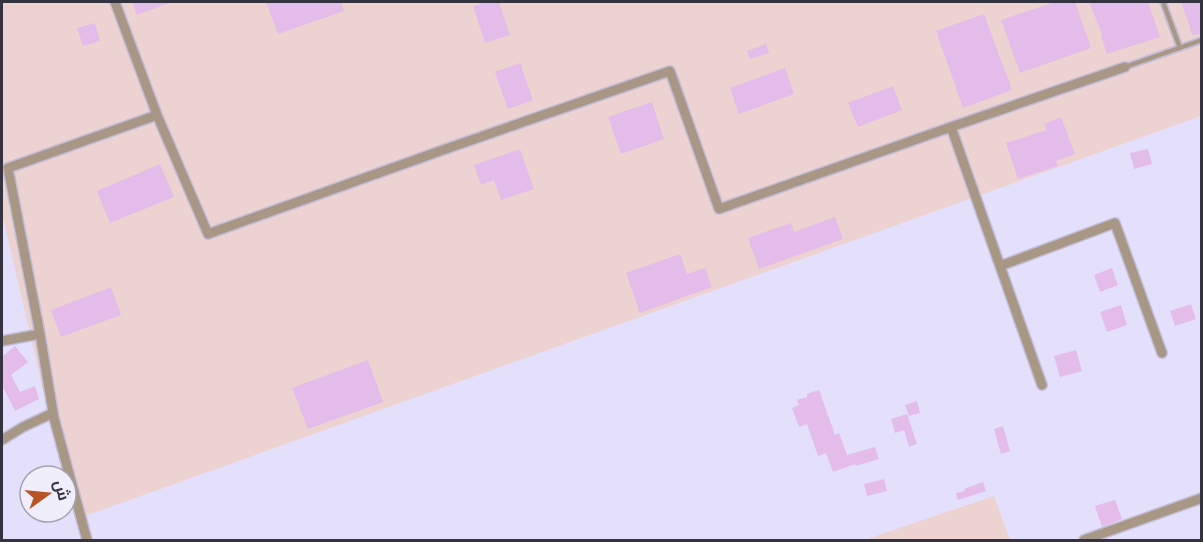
<svg xmlns="http://www.w3.org/2000/svg" width="1203" height="542" viewBox="0 0 1203 542" font-family="'Roboto Condensed',Cairo,sans-serif">
<rect width="100%" height="100%" fill="#e4dffb"/>
<!-- industrial -->
<path fill="#edd2d2" d="M 2,2 L 1201,2 L 1201,116 L 82,517 L 68,494 L 66,487 L 66,476 L 63,476 L 2,213 Z
M 994,496 L 1010,540 L 864,540 Z"/>
<!-- building -->
<path fill="#e3bcea" d="M 132,2 L 172,2 L 137,15 Z
M 266,2 L 341,2 L 344,11 L 278,34 Z
M 487,2 L 499,2 L 510,35 L 485,43 L 473,6 Z
M 1055,2 L 1075,2 L 1091,48 L 1020,73 L 1001,20 Z
M 1089,2 L 1148,2 L 1160,37 L 1107,54 L 1101,35 L 1102,34 Z
M 1181,2 L 1202,2 L 1202,33 L 1193,36 Z
M 984,14 L 1012,90 L 963,108 L 936,31 Z
M 95,23 L 100,41 L 83,46 L 77,28 Z
M 766,44 L 769,53 L 750,59 L 747,51 Z
M 520,63 L 533,100 L 508,109 L 495,72 Z
M 785,68 L 794,94 L 739,114 L 730,88 Z
M 893,86 L 902,110 L 858,127 L 848,103 Z
M 652,102 L 664,139 L 621,154 L 608,117 Z
M 1061,117 L 1075,154 L 1056,161 L 1058,166 L 1018,179 L 1006,143 L 1047,130 L 1044,124 Z
M 520,149 L 534,189 L 501,200 L 494,180 L 481,185 L 474,165 Z
M 1148,149 L 1152,164 L 1134,169 L 1130,153 Z
M 160,164 L 174,197 L 110,223 L 97,191 Z
M 835,217 L 843,239 L 759,269 L 748,238 L 791,223 L 794,232 Z
M 680,254 L 687,274 L 705,268 L 712,287 L 640,313 L 626,273 Z
M 1112,268 L 1118,285 L 1100,292 L 1094,275 Z
M 111,287 L 121,315 L 61,337 L 51,310 Z
M 1191,304 L 1196,319 L 1175,326 L 1170,311 Z
M 1121,305 L 1127,325 L 1107,332 L 1100,312 Z
M 15,346 L 28,362 L 11,375 L 20,392 L 35,386 L 39,399 L 15,411 L 2,385 L 2,357 Z
M 1076,350 L 1082,371 L 1060,377 L 1054,356 Z
M 368,360 L 383,402 L 308,429 L 292,388 Z
M 819,390 L 835,435 L 839,433 L 847,455 L 875,447 L 879,459 L 856,466 L 855,464 L 833,472 L 826,453 L 818,456 L 807,424 L 799,427 L 792,408 L 799,405 L 797,400 L 807,397 L 807,394 Z
M 917,401 L 920,413 L 909,416 L 905,405 Z
M 907,414 L 917,444 L 909,447 L 904,430 L 895,433 L 891,419 Z
M 1003,426 L 1010,451 L 1001,454 L 994,429 Z
M 884,479 L 887,491 L 867,496 L 864,484 Z
M 983,482 L 986,491 L 958,500 L 956,493 L 965,491 L 964,489 Z
M 1115,500 L 1122,519 L 1102,527 L 1095,506 Z"/>
<g fill="none" stroke-linecap="round" stroke-linejoin="round">
<!-- service casing -->
<g stroke="#c1bdd6" stroke-width="8">
<path id="service" d="M 1163,2 L 1180,48
M 1125,67 L 1202,40"/>
</g>
<!-- minor casing -->
<g stroke="#c1bdd6" stroke-width="12">
<path id="minor" d="M 157,115 L 208,234 L 440,151 L 670,71 L 719,209 L 951,127 L 1125,67
M 951,127 L 1042,385
M 1000,266 L 1115,223 L 1162,353
M 2,341 L 40,334
M 2,440 L 23,427 L 53,413
M 87,540 L 54,418 L 40,334 L 8,168 L 157,115 L 115,2
M 1084,540 L 1202,498"/>
</g>
<!-- service -->
<use href="#service" stroke="#a89784" stroke-width="4.5"/>
<!-- minor -->
<use href="#minor" stroke="#a89784" stroke-width="9"/>
</g>
<!-- border -->
<rect width="1203" height="542" fill="none" stroke="#353340" stroke-width="6"/>
<!-- north arrow -->
<g transform="translate(48 494) rotate(75)"><circle r="28" fill="#f1eefc" stroke="#a6a3b1" stroke-width="1.5"/>
<path d="M0-4.5L10 22L0 15L-10 22Z" fill="#b95425"/>
<text y="-9" font-size="16" font-weight="bold" text-anchor="middle" fill="#353340">ش</text>
</g>
</svg>
